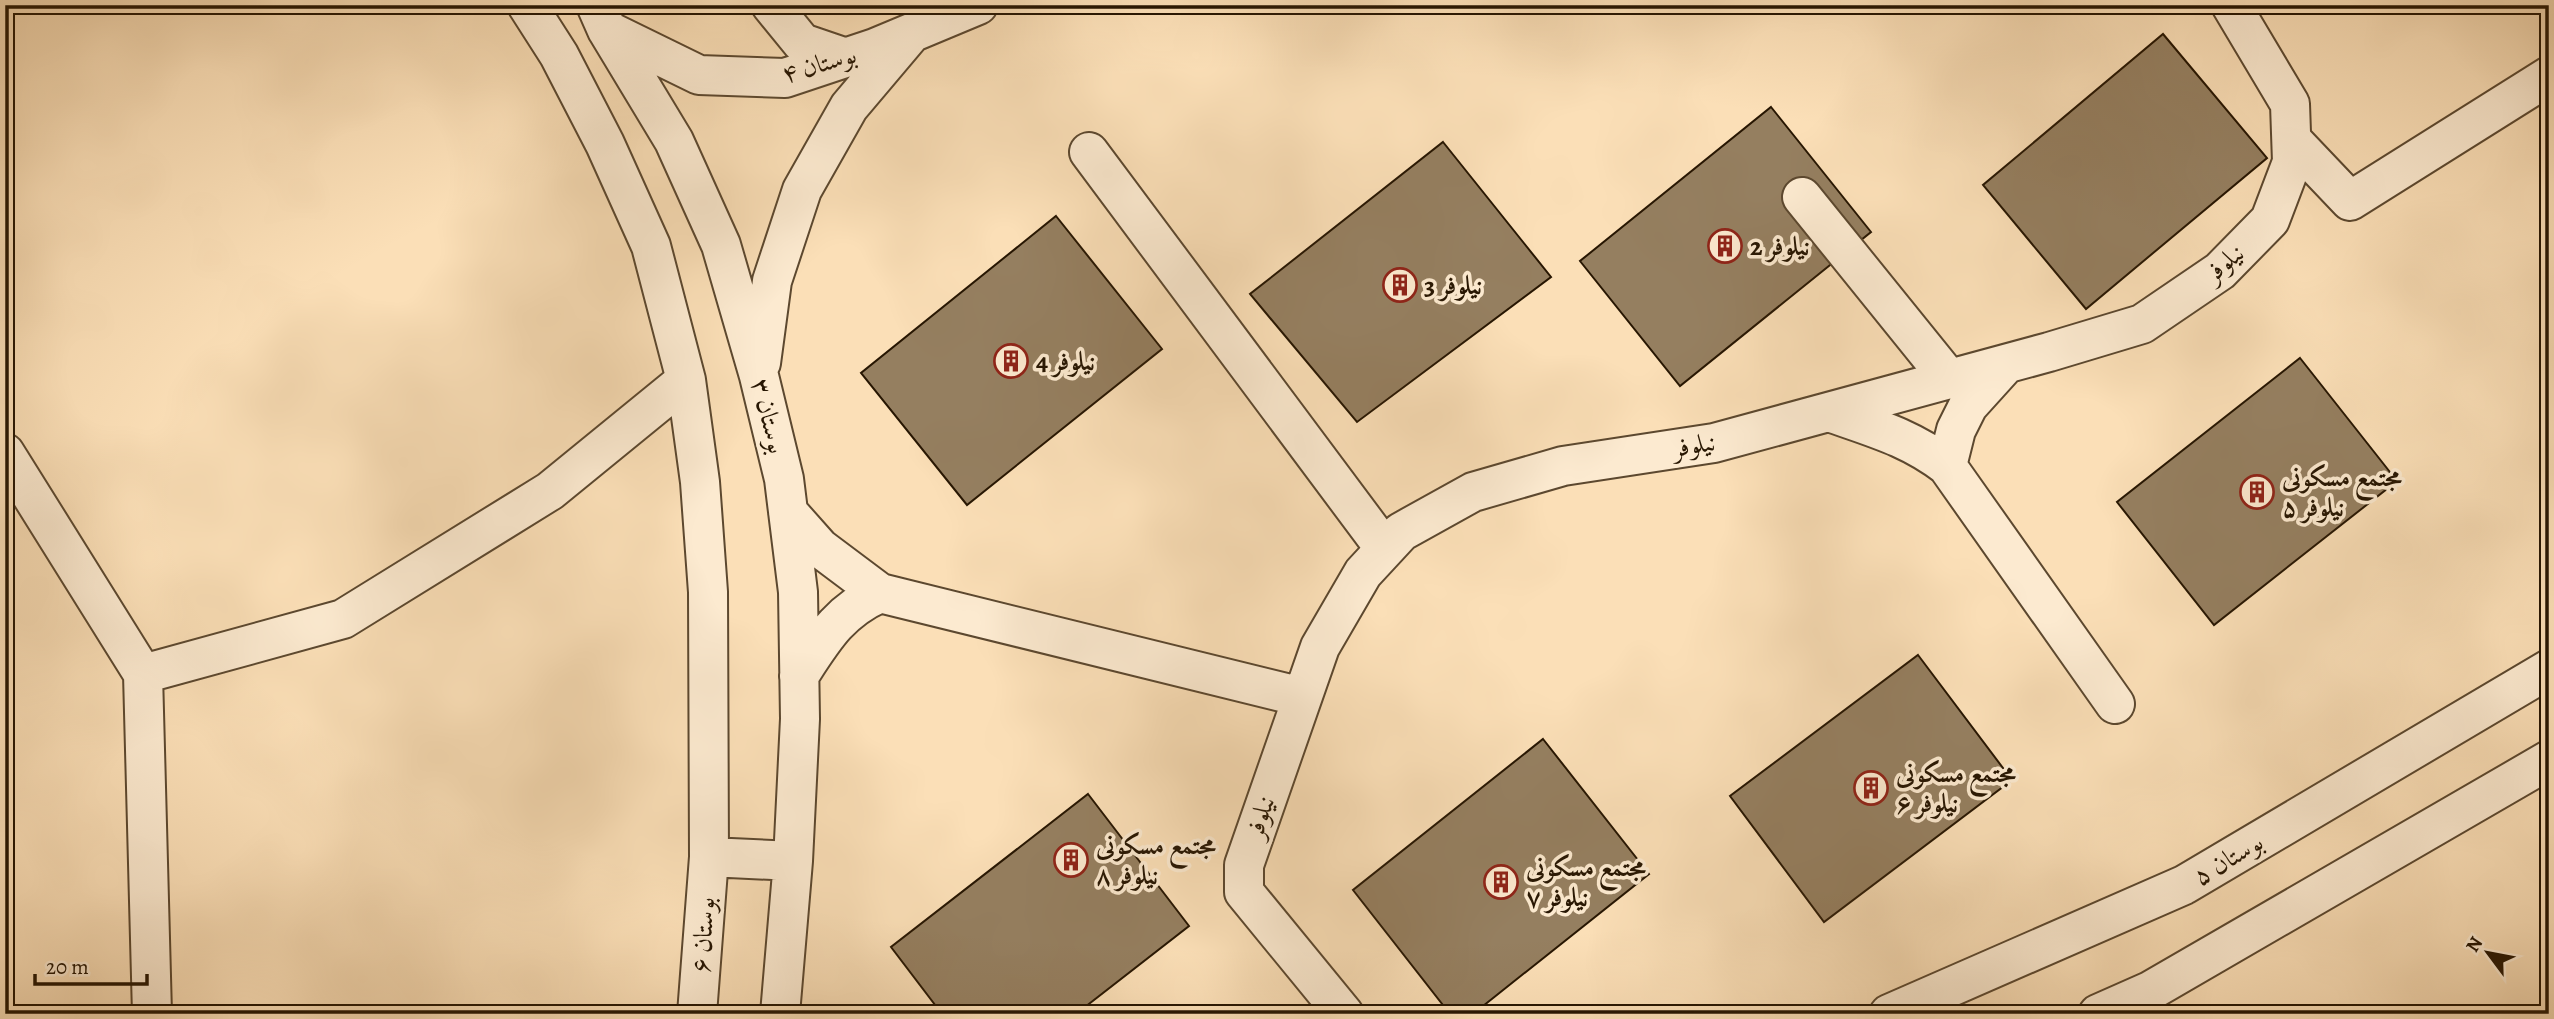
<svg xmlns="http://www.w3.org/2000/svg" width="2554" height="1019" viewBox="0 0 2554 1019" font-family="Alegreya,Amiri,serif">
<rect width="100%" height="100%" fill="#fbdfb7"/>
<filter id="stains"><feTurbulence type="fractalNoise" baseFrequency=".00286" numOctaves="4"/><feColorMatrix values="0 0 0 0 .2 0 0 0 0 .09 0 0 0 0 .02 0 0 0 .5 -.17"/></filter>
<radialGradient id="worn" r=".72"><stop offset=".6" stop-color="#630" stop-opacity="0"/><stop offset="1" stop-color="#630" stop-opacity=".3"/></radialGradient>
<!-- building -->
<path fill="#957f60" stroke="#271602" stroke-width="2" d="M 2163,34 L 2267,158 L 2086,309 L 1983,185 Z
M 1771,107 L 1871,232 L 1680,386 L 1580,261 Z
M 1443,142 L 1551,277 L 1357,422 L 1250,294 Z
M 1056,216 L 1162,349 L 967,505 L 861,373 Z
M 2300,358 L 2397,481 L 2214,625 L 2117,502 Z
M 1918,655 L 2012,780 L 1824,922 L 1730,796 Z
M 1543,739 L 1649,874 L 1473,1014 L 1450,1014 L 1353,890 Z
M 1088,794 L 1189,926 L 1076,1014 L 942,1014 L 891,947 Z"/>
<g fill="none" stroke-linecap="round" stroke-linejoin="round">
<!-- minor casing -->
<g stroke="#5c482f" stroke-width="42">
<path id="minor" d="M 527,5 L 559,55 L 605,144 L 651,246 L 686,380 L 700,482 L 708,592 L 709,857 L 697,1014
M 596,5 L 607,30 L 674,141 L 721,245 L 759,376 L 784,479 L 798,592 L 800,719 L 793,861 L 780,1014
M 771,5 L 802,43 L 846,58
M 607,30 L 699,75 L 785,78 L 875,48 L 978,5
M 2292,140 L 2350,201 L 2549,76
M 1089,152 L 1385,549
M 1802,197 L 1949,379
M 761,363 L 772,281 L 802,190 L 849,107 L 909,36
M 1829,412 C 1874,428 1909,437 1947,466 L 2115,704
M 5,453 L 143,674 L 152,1014
M 1947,466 L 1956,430 L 1968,406 L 2006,364
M 788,512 L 820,548 L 880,593 L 1302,697
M 143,674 L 343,619 L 550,491 L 686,380
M 799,676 C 823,639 839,611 880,593
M 709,857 L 793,861
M 1344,1014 L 1244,892 L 1244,865 L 1320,647 L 1363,573 L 1401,532 L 1473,492 L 1563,466 L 1714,443 L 2049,352 L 2142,324 L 2220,271 L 2270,220 L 2292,162 L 2290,104 L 2231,5
M 1889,1014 L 2184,885 L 2549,669
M 2098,1014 L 2150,991 L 2549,760"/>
</g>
<!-- minor -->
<use href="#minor" stroke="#fcead0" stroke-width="38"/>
</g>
<!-- icons -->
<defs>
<g id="building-ring" transform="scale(1.75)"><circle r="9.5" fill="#fcead0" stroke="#8f2418" stroke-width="1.5"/><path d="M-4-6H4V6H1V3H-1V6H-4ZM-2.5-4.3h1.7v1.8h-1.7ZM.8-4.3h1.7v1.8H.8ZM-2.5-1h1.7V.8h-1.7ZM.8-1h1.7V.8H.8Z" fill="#8f2418"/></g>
</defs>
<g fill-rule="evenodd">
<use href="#building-ring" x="1725" y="246"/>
<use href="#building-ring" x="1400" y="285"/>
<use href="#building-ring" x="1011" y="361"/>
<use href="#building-ring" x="2257" y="492"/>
<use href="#building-ring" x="1871" y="788"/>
<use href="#building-ring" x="1071" y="860"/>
<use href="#building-ring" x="1501" y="882"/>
</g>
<g text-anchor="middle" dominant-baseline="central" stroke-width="7" stroke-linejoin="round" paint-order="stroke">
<!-- street labels -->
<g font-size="26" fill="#271602" stroke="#fcead0">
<text transform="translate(819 64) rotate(-16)">بوستان ۴</text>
<text transform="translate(2224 263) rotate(-41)">نیلوفر</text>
<text transform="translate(769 416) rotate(76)">بوستان ۳</text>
<text transform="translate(1694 445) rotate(-10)">نیلوفر</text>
<text transform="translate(1260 817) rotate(-72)">نیلوفر</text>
<text transform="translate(2228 859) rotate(-31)">بوستان ۵</text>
<text transform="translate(703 935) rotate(-86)">بوستان ۶</text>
</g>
<!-- poi labels -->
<g font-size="26" font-weight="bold" fill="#271602" stroke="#fcead0" text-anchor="start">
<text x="1750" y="246">نیلوفر 2</text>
<text x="1424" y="285">نیلوفر 3</text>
<text x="1036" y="361">نیلوفر 4</text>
<text x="2282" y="477">مجتمع مسکونی<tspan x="2282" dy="30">نیلوفر ۵</tspan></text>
<text x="1896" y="773">مجتمع مسکونی<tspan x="1896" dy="30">نیلوفر ۶</tspan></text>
<text x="1096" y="845">مجتمع مسکونی<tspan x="1096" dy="30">نیلوفر ۸</tspan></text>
<text x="1526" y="867">مجتمع مسکونی<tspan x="1526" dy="30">نیلوفر ۷</tspan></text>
</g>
</g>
<!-- margin -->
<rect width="2554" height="1019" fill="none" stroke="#fbdfb7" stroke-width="28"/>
<rect x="7" y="7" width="2540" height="1005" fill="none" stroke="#271602" stroke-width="3.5"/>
<rect x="14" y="14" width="2526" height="991" fill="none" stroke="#271602" stroke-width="2"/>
<!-- north arrow -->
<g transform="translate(2488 953) rotate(302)" stroke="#fcead0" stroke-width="5" paint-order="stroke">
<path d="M0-5L12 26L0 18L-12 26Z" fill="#271602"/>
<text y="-10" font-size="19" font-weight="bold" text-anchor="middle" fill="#271602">N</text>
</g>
<!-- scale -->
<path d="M35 974v10h112v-10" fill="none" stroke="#271602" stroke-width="3.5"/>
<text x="46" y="974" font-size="21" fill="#271602" stroke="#fcead0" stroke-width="5" paint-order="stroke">20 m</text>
<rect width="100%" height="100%" filter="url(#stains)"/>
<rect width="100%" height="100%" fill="url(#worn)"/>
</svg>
